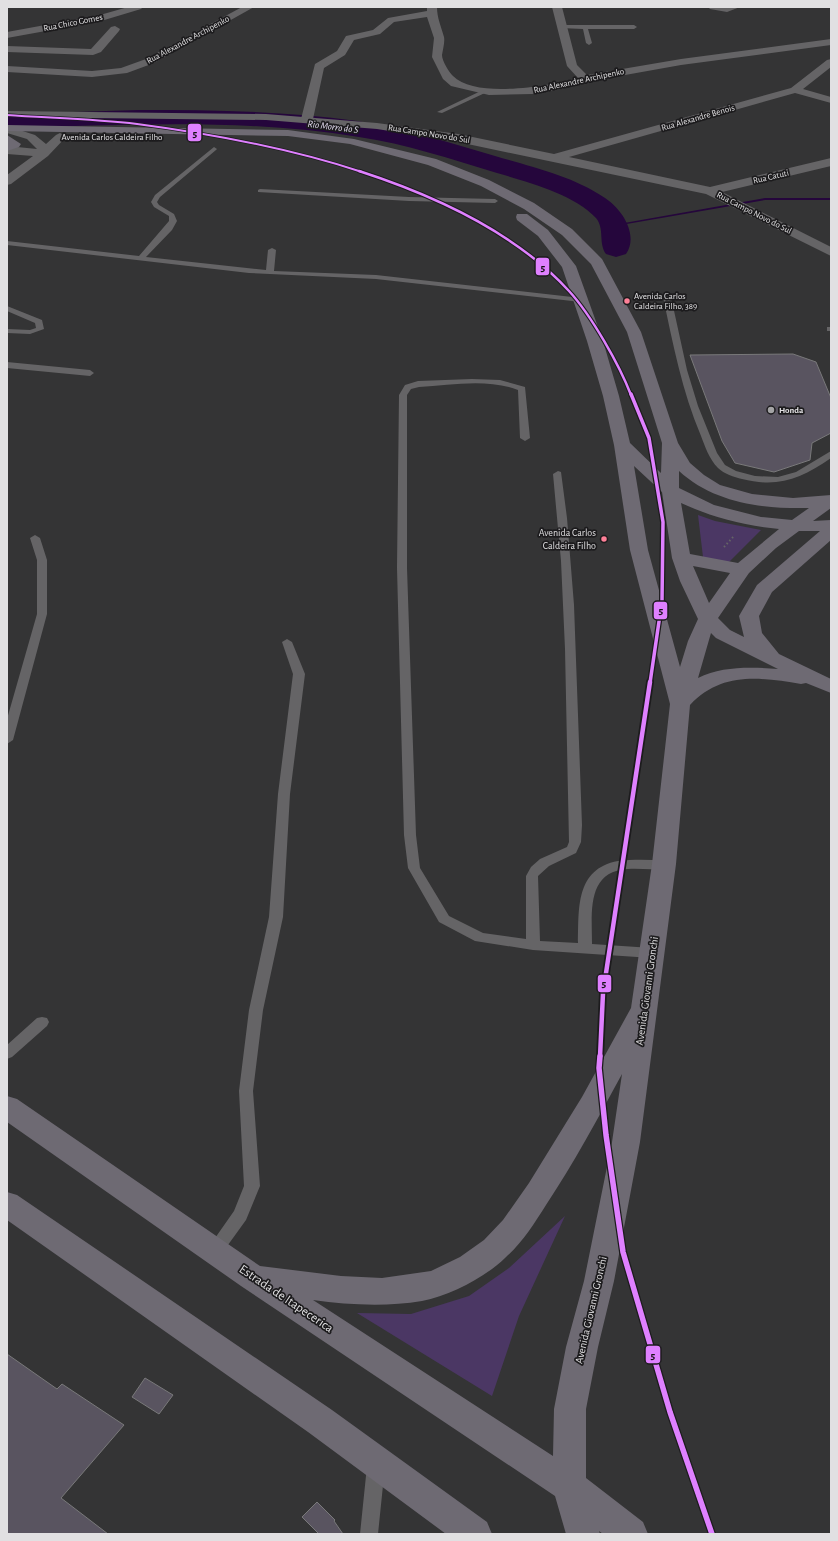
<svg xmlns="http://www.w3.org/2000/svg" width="838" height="1541" viewBox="0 0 838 1541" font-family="'Alegreya Sans',sans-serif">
<rect width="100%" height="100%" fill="#343435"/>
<!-- green -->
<path fill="#4b3764" d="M 698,515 L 715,521 L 761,530 L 728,563 L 703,557 Z
M 565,1216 L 519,1316 L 492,1396 L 357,1313 L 411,1314 L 469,1296 L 509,1268 Z"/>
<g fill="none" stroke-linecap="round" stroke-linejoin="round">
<!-- stream -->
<path fill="#25063c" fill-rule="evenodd" d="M 765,198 L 831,198 L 831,200 L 765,200 L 615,226 L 613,225 Z"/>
<!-- river -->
<path fill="#25063c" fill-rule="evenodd" d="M 139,110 C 212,110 284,111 357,121 C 404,128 450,143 495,156 C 532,167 573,176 605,198 C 622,209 639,235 626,254 L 616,257 L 606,254 C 598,243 605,229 596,218 C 574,194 527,182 497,173 C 451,159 406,144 359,137 C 243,118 124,125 7,128 L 7,114 Z"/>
</g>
<!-- building -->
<path fill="#595460" stroke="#79797a" d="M 793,354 L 816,362 L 831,398 L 831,433 L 812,443 L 810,460 L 774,472 L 735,463 L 722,441 L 690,355 Z
M 7,1354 L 57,1389 L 62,1384 L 124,1425 L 61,1498 L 108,1534 L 7,1534 Z
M 145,1378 L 173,1395 L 159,1414 L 132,1397 Z
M 317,1502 L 335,1520 L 334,1521 L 343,1534 L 319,1534 L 302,1517 Z"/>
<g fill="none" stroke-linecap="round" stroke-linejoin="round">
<!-- path -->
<path stroke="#656466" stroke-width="2" stroke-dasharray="1.5 2.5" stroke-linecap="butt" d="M 724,547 L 734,536"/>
<!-- service -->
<path fill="#656466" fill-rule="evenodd" d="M 562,25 L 634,25 L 637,27 L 634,29 L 588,29 L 592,43 L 589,45 L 586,43 L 583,29 L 560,28 Z
M 485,89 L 488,91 L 487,92 L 442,113 L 437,112 Z
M 214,147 L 217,149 L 216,150 L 160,197 L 157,202 L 159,205 L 174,214 L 177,221 L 172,230 L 146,257 L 266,270 L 268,250 L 272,248 L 276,250 L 274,271 L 376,275 L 581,298 L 585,300 L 581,302 L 376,279 L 249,273 L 7,245 L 7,241 L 139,256 L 169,221 L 169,216 L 154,207 L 151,202 L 155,195 Z
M 260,189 L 409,197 L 495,199 L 498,201 L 495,203 L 409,201 L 258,192 L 258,190 Z
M 664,295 L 671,297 L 687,370 L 698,406 L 717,453 L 725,465 L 736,471 L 755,476 L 778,477 L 796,472 L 831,451 L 831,458 C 801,479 778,488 742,479 C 734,477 724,474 718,468 C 709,459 705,446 701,436 C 682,391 673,344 663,297 Z
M 7,306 L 42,320 L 44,329 L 30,334 L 7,333 L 7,329 L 30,330 L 36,328 L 35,323 L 7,311 Z
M 827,327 L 831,327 L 831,331 L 827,331 Z
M 7,362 L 90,370 L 94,373 L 90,376 L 7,368 Z
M 472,379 L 500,380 L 525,387 L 530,438 L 525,441 L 520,438 L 518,390 C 487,378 451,385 419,387 L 411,389 L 407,395 L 407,568 L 416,835 L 420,868 L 449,916 L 483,933 L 526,939 L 526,876 L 531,867 L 540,859 L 567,847 L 569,842 L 565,649 L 561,561 L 553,474 L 558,471 L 561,472 L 567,518 L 574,605 L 582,825 L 581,842 L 576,853 L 549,866 L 538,876 L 540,941 L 578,943 C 579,909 575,869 618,861 C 633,859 649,860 664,860 L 669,861 L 670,864 L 669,867 C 656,871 641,868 628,869 C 586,871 592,913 592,944 L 652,948 L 657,949 L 659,953 L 657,957 L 652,958 L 533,950 L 475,941 L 439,922 L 408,868 L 404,835 L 397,568 L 399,395 L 405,385 L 418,381 Z
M 35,535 L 40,538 L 47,560 L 47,614 L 13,740 L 7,744 L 7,719 L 37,614 L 37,560 L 30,538 Z
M 287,639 L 292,642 L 305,674 L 290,794 L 283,917 L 263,1010 L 253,1091 L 260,1186 L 246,1220 L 220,1256 L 214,1258 L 208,1256 L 206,1251 L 234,1211 L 244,1186 L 239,1091 L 249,1010 L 269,917 L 278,794 L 293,674 L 282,642 Z
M 42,1017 L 47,1018 L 49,1022 L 47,1026 L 12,1057 L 7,1059 L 7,1045 L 37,1018 Z
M 376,1457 L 382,1460 L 385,1466 L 378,1534 L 360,1534 L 367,1466 L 370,1460 Z"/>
<!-- minor -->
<path fill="#656466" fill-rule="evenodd" d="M 128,7 L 143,7 L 141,9 L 101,21 L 7,38 L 7,32 L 100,15 Z
M 242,7 L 254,7 L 154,63 L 127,73 L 92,77 L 7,72 L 7,66 L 92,71 L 121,68 L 146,59 Z
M 427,7 L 437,7 C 437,18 441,26 444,37 C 445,42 443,49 442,55 C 442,61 449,72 453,76 C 475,99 550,86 578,78 L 567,66 L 552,7 L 562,7 L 577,65 L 587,75 L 681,59 L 831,39 L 831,45 L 681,65 L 586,82 L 557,90 L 532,94 L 489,95 L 451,86 L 443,79 L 432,57 L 434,38 L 427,17 L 394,22 L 380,34 L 354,40 L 345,55 L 324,68 L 313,119 L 307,122 L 303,121 L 301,119 L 315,64 L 337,51 L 346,36 L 373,30 L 388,18 L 427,11 Z
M 708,7 L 740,7 L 727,12 L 710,9 Z
M 115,26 L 120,29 L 119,31 L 101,52 L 93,55 L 7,52 L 7,46 L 91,49 L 111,27 Z
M 7,126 L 35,135 L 46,144 L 56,135 L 60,133 L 66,137 L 48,156 L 11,184 L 7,185 L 7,175 L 33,156 L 7,154 L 7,146 L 37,149 L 27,139 L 7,133 Z"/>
<!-- tertiary -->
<path fill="#656466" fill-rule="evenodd" d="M 831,59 L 831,67 L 803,89 L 831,97 L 831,103 L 795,93 L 569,157 L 710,187 L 831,158 L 831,166 L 722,192 L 831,247 L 831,256 L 706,194 L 458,142 L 377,129 L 266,120 L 7,117 L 7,111 L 266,114 L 377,123 L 458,134 L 554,154 L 791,88 L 827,60 Z"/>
<!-- primary -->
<path fill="#6e6a73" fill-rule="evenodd" d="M 7,125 L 288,130 L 354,139 L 436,159 L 489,180 L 534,203 L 572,229 L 602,259 L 641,332 L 678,443 L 690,463 L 704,475 L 720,485 L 752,494 L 793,498 L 831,495 L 831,508 L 813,521 L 831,520 L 831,540 L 772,592 L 759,616 L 762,633 L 779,654 L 831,679 L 831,693 L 806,683 L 801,684 C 759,677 721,672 690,705 L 676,864 L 640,1142 L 614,1281 L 598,1347 L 586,1409 L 586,1478 L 643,1522 L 648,1534 L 603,1534 L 599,1531 L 600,1534 L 566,1534 L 555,1496 L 241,1286 L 7,1122 L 7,1096 L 17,1099 L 260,1266 L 341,1276 L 382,1278 L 431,1271 L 460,1257 L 484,1240 L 503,1220 L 529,1183 L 582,1097 L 631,1008 L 652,864 L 670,704 L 630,550 L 614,445 L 603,396 L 587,341 L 562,267 L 538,236 L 517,220 L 516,217 L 517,214 L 527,214 L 548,230 L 576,266 L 603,341 L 619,396 L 630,443 L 661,473 L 662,443 L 627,332 L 591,264 L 562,235 L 524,209 L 481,186 L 428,165 L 350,144 L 288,136 L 7,131 ZM 634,466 L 662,492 L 672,558 L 680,581 L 698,619 L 688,641 L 680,667 L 648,550 ZM 679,471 C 714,503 762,509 809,508 L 792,520 L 761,517 L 714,505 L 679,488 ZM 681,503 C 711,517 745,526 779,529 L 738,563 L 690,554 ZM 799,531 L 820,531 L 757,585 L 739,616 L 744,637 L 730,630 L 718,618 L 749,573 L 776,548 ZM 693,566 L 730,573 L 709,603 ZM 711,633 L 716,638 L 778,669 C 751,667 722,666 698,678 ZM 622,1074 L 612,1142 L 584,1281 L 566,1347 L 554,1409 L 553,1456 L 313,1300 C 349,1305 386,1307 422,1301 C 451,1295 484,1278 505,1258 C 522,1243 534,1224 546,1205 C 574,1163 598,1118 622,1074 Z
M 7,135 L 21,144 L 19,147 L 7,151 Z
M 7,1192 L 17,1195 L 332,1410 L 487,1522 L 492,1534 L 446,1534 L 308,1432 L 7,1220 Z"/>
<!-- metro-1-far4 casing -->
<g stroke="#1c1b1d" stroke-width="3.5">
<path id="metro-1-far4" d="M 7,115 C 50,118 94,119 137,124 C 213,134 289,148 362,172"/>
</g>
<!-- metro-1-far3 casing -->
<g stroke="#1c1b1d" stroke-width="4.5">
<path id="metro-1-far3" d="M 359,171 C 433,195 516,233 569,291 C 591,315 619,364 631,395"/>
</g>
<!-- metro-1-far2 casing -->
<g stroke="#1c1b1d" stroke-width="6">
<path id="metro-1-far2" d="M 631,394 L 649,438 L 663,522 L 662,601 L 650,683"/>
</g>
<!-- metro-1-far1 casing -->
<g stroke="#1c1b1d" stroke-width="8">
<path id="metro-1-far1" d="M 600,1057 L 603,993 L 650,682"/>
</g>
<!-- metro-1 casing -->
<g stroke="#1c1b1d" stroke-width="8">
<path id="metro-1" d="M 600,1056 L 599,1068 L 606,1135 L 623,1252 L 670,1412 L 712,1534"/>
</g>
<!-- metro-1-far4 -->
<use href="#metro-1-far4" stroke="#df80ff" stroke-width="2"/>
<!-- metro-1-far3 -->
<use href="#metro-1-far3" stroke="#df80ff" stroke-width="2.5"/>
<!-- metro-1-far2 -->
<use href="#metro-1-far2" stroke="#df80ff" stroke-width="3.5"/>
<!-- metro-1-far1 -->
<use href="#metro-1-far1" stroke="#df80ff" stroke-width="4.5"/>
<!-- metro-1 -->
<use href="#metro-1" stroke="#df80ff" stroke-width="5.5"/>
</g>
<!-- markers -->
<g fill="#ff8098" stroke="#1c1b1d" stroke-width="1.5">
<circle cx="627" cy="301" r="3.5"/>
<circle cx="604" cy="539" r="3.5"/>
</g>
<circle fill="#a4a4a5" stroke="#1c1b1d" stroke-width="1.5" cx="771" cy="410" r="4"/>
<g text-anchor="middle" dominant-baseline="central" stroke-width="3.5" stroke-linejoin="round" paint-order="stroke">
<!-- far-street labels -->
<g font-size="9" fill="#e1e0e2" stroke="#1c1b1d">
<text transform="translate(73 23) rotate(-11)">Rua Chico Gomes</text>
<text transform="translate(188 40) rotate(-28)">Rua Alexandre Archipenko</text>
<text transform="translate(579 81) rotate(-12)">Rua Alexandre Archipenko</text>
<text transform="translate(698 118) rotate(-16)">Rua Alexandre Benois</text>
<text transform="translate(429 134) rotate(9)">Rua Campo Novo do Sul</text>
<text x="112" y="137">Avenida Carlos Caldeira Filho</text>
<text transform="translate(771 177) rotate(-13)">Rua Catuti</text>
<text transform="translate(754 213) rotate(27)">Rua Campo Novo do Sul</text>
</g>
<!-- far-bus labels -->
<g font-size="9" fill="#e1e0e2" stroke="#1c1b1d" text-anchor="start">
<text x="634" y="296">Avenida Carlos<tspan x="634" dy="10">Caldeira Filho, 389</tspan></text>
</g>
<!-- far-poi labels -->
<g font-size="9" font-weight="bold" fill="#e1e0e2" stroke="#1c1b1d" text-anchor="start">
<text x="779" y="410">Honda</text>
</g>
<!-- far-water labels -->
<g font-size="10" font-style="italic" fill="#e6dff2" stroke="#1c1b1d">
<text transform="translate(333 127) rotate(7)">Rio Morro do S</text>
</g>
<!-- bus labels -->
<g font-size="10" fill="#e1e0e2" stroke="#1c1b1d" text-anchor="end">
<text x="596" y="533">Avenida Carlos<tspan x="596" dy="13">Caldeira Filho</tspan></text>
</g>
<!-- street labels -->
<g font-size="11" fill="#e1e0e2" stroke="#1c1b1d">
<text transform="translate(647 991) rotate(-82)">Avenida Giovanni Gronchi</text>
<text transform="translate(591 1310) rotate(-77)">Avenida Giovanni Gronchi</text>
</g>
<!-- near-street labels -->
<g font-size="13" fill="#e1e0e2" stroke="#1c1b1d">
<text transform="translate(286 1299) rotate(34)">Estrada de Itapecerica</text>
</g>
</g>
<g stroke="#1c1b1d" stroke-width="1.5">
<rect x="187" y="123" width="15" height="19" rx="4" fill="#df80ff"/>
<rect x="535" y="257" width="15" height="19" rx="4" fill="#df80ff"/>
<rect x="653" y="601" width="15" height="19" rx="4" fill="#df80ff"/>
<rect x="597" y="974" width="15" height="19" rx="4" fill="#df80ff"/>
<rect x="645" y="1345" width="16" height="19" rx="4" fill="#df80ff"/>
</g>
<g font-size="11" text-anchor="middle" font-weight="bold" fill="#111">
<text x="195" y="137">5</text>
<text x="543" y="271">5</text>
<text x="661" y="614">5</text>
<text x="604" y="987">5</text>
<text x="653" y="1359">5</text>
</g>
<!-- border -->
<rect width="838" height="1541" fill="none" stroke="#e1e0e2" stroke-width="16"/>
</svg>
